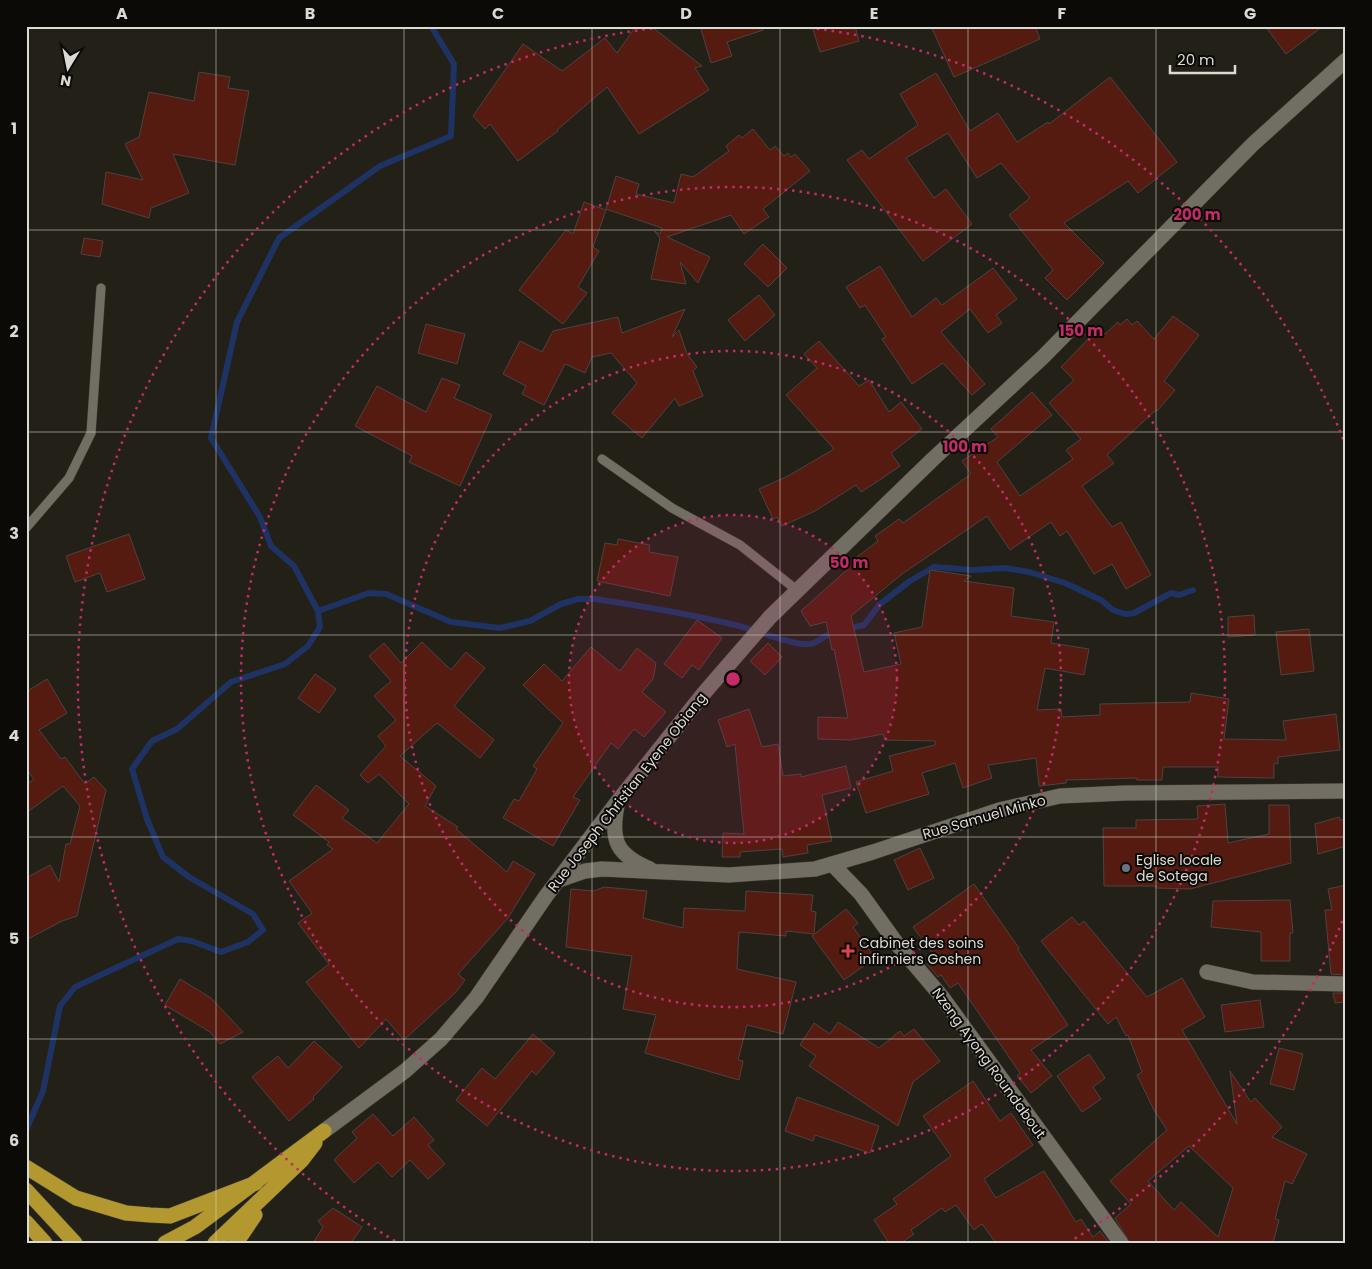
<svg xmlns="http://www.w3.org/2000/svg" width="1372" height="1269" viewBox="0 0 1372 1269" font-family="Poppins,sans-serif">
<rect width="100%" height="100%" fill="#232017"/>
<g fill="none" stroke-linecap="round" stroke-linejoin="round">
<!-- stream -->
<path stroke="#1e3363" stroke-width="6" d="M 318,611 L 369,593 L 386,594 L 451,622 L 500,628 L 530,621 L 561,604 L 578,599 L 595,599 C 642,606 689,614 735,625 C 754,629 793,646 810,644 C 821,642 826,633 837,631
M 846,629 L 864,625 L 880,604 L 910,581 L 934,567 L 973,570 L 1005,568 L 1029,572 L 1065,583 L 1101,600 L 1113,610 L 1125,614 L 1134,613 L 1171,593 L 1179,595 L 1193,590
M 27,1128 L 43,1091 L 60,1006 L 75,987 L 178,939 L 192,941 L 221,952 L 248,942 L 263,930 L 253,914 L 189,877 L 163,857 L 147,819 L 132,769 L 152,741 L 177,729 L 231,682 L 285,664 L 308,646 L 320,627 L 318,611 L 294,566 L 271,546 L 260,517 L 211,438 L 237,322 L 279,238 L 380,166 L 451,136 L 454,64 L 431,26"/>
</g>
<!-- building -->
<path fill="#551b11" stroke="#4e4240" fill-rule="evenodd" d="M 636,26 L 651,26 L 702,66 L 695,68 L 709,90 L 639,134 L 607,87 L 557,130 L 558,131 L 518,161 L 490,124 L 485,129 L 473,116 L 523,44 L 562,71 L 605,38 L 617,53 Z
M 700,26 L 763,26 L 763,30 L 727,42 L 732,56 L 711,63 Z
M 812,26 L 855,26 L 859,41 L 820,52 Z
M 931,26 L 1035,26 L 1040,39 L 954,77 Z
M 1265,26 L 1323,26 L 1286,54 Z
M 199,72 L 230,77 L 228,88 L 249,91 L 235,165 L 173,154 L 189,193 L 151,208 L 149,218 L 102,204 L 106,172 L 143,180 L 125,144 L 139,137 L 149,92 L 194,101 Z
M 936,73 L 970,131 L 998,113 L 1017,142 L 1048,122 L 1049,124 L 1110,77 L 1177,162 L 1138,193 L 1128,181 L 1064,223 L 1104,263 L 1067,300 L 1045,278 L 1053,270 L 1009,215 L 1030,198 L 1001,163 L 977,178 L 948,133 L 906,158 L 934,198 L 946,189 L 972,224 L 923,261 L 847,160 L 862,150 L 869,159 L 918,125 L 900,94 Z
M 753,129 L 770,150 L 775,146 L 784,156 L 788,153 L 791,157 L 795,154 L 810,171 L 763,209 L 769,217 L 744,234 L 731,215 L 667,237 L 710,257 L 698,283 L 680,262 L 686,284 L 651,279 L 660,238 L 654,231 L 660,234 L 662,228 L 606,209 L 616,176 L 639,184 L 636,194 L 674,203 L 681,174 L 693,177 L 729,151 L 726,146 L 739,135 L 742,138 Z
M 584,202 L 606,210 L 593,247 L 599,251 L 578,287 L 587,293 L 563,324 L 519,290 L 566,230 L 573,234 Z
M 84,238 L 103,241 L 100,257 L 81,254 Z
M 763,244 L 787,268 L 768,287 L 744,264 Z
M 880,266 L 912,317 L 936,298 L 942,305 L 993,268 L 1017,299 L 996,315 L 1002,323 L 988,333 L 970,309 L 941,332 L 985,384 L 972,395 L 943,363 L 912,384 L 882,339 L 886,337 L 865,305 L 860,308 L 846,287 Z
M 759,295 L 775,315 L 745,341 L 728,320 Z
M 685,309 L 672,337 L 679,330 L 687,354 L 697,367 L 693,371 L 703,396 L 679,406 L 675,398 L 642,438 L 612,413 L 637,383 L 611,353 L 592,357 L 585,373 L 565,364 L 544,405 L 522,394 L 526,386 L 503,374 L 520,341 L 542,352 L 553,331 L 618,317 L 622,333 Z
M 1173,316 L 1199,335 L 1164,381 L 1175,390 L 1157,411 L 1156,410 L 1107,455 L 1114,463 L 1082,486 L 1112,527 L 1121,522 L 1151,575 L 1126,589 L 1112,564 L 1094,574 L 1067,531 L 1060,536 L 1051,522 L 1010,550 L 987,516 L 902,574 L 851,616 L 864,672 L 901,664 L 894,633 L 922,627 L 930,570 L 971,576 L 964,581 L 1014,588 L 1011,616 L 1054,622 L 1051,643 L 1089,649 L 1084,675 L 1045,668 L 1037,710 L 1061,709 L 1062,717 L 1100,715 L 1100,704 L 1190,702 L 1191,693 L 1229,699 L 1224,739 L 1286,740 L 1283,721 L 1336,714 L 1340,750 L 1278,757 L 1278,764 L 1274,763 L 1274,778 L 1218,777 L 1218,767 L 1163,767 L 1162,780 L 1137,780 L 1137,778 L 1066,780 L 1066,783 L 1039,786 L 1036,758 L 988,765 L 992,778 L 963,788 L 955,763 L 922,773 L 929,794 L 866,813 L 856,782 L 893,771 L 889,756 L 935,745 L 935,741 L 885,740 L 883,734 L 851,740 L 818,739 L 818,717 L 848,718 L 834,649 L 832,650 L 826,622 L 810,626 L 801,611 L 848,569 L 845,566 L 878,541 L 875,536 L 899,519 L 903,523 L 971,474 L 962,461 L 998,437 L 991,429 L 1032,392 L 1052,415 L 997,462 L 1020,496 L 1073,459 L 1066,450 L 1081,439 L 1049,403 L 1074,380 L 1061,367 L 1099,328 L 1105,334 L 1118,322 L 1120,325 L 1127,319 L 1132,325 L 1137,321 L 1154,339 Z
M 426,324 L 465,334 L 457,364 L 418,353 Z
M 819,341 L 859,386 L 869,380 L 889,412 L 901,402 L 922,429 L 891,453 L 900,466 L 878,481 L 861,492 L 856,485 L 815,511 L 782,526 L 777,517 L 773,519 L 759,489 L 788,476 L 834,449 L 786,395 L 817,368 L 804,354 Z
M 442,378 L 460,385 L 454,398 L 492,415 L 460,486 L 409,462 L 412,456 L 355,426 L 377,386 L 426,412 Z
M 129,534 L 145,579 L 107,592 L 100,573 L 75,582 L 66,556 Z
M 618,539 L 650,545 L 649,552 L 678,557 L 670,596 L 597,581 L 605,543 L 617,545 Z
M 1254,615 L 1255,635 L 1228,637 L 1228,617 Z
M 697,620 L 722,638 L 699,670 L 692,665 L 682,678 L 664,664 Z
M 1309,629 L 1314,671 L 1281,675 L 1276,632 Z
M 422,642 L 451,670 L 466,652 L 485,668 L 454,706 L 494,740 L 480,758 L 437,723 L 400,756 L 436,786 L 425,806 L 458,827 L 456,829 L 507,872 L 513,861 L 535,874 L 508,918 L 458,974 L 465,980 L 455,993 L 404,1040 L 386,1019 L 359,1048 L 306,982 L 329,964 L 298,923 L 312,913 L 289,881 L 333,849 L 327,845 L 329,842 L 293,815 L 316,785 L 349,810 L 342,818 L 377,843 L 409,804 L 379,774 L 368,783 L 360,775 L 386,746 L 378,736 L 396,720 L 374,696 L 391,681 L 369,656 L 384,643 L 401,663 Z
M 768,643 L 782,657 L 765,675 L 750,661 Z
M 591,647 L 620,671 L 637,648 L 656,663 L 653,679 L 642,692 L 666,712 L 644,737 L 634,729 L 618,749 L 611,743 L 573,797 L 580,800 L 553,846 L 503,818 L 514,799 L 519,801 L 537,769 L 533,766 L 563,723 L 523,685 L 544,664 L 562,681 Z
M 315,674 L 336,689 L 319,713 L 298,698 Z
M 47,679 L 67,713 L 39,730 L 61,759 L 65,757 L 85,784 L 94,777 L 106,790 L 77,916 L 62,921 L 26,940 L 26,878 L 50,865 L 59,882 L 66,844 L 70,844 L 80,806 L 63,786 L 26,813 L 26,785 L 34,779 L 26,769 L 26,692 Z
M 749,709 L 762,747 L 778,744 L 783,776 L 801,774 L 801,777 L 846,766 L 851,788 L 822,795 L 832,841 L 807,845 L 808,853 L 783,857 L 782,849 L 740,852 L 740,857 L 722,857 L 723,833 L 744,834 L 735,744 L 727,747 L 718,720 Z
M 1225,804 L 1228,843 L 1269,834 L 1269,805 L 1289,805 L 1291,863 L 1190,889 L 1156,888 L 1156,886 L 1104,886 L 1103,828 L 1136,828 L 1136,820 L 1198,819 L 1197,806 Z
M 1339,817 L 1340,820 L 1346,820 L 1346,846 L 1318,854 L 1315,824 Z
M 920,848 L 934,878 L 908,890 L 894,860 Z
M 974,884 L 1019,948 L 1018,950 L 1068,1025 L 1031,1050 L 1052,1076 L 1031,1093 L 1017,1076 L 1020,1073 L 958,983 L 950,988 L 941,975 L 938,977 L 927,964 L 936,958 L 913,927 Z
M 1346,885 L 1346,975 L 1331,974 L 1325,910 L 1332,910 L 1328,889 Z
M 604,887 L 647,891 L 643,918 L 683,928 L 684,908 L 745,911 L 746,891 L 813,895 L 811,911 L 816,912 L 814,934 L 786,931 L 786,936 L 739,932 L 737,969 L 796,982 L 783,1034 L 747,1025 L 738,1060 L 743,1061 L 739,1080 L 645,1053 L 656,1015 L 623,1009 L 632,956 L 566,947 L 571,889 L 594,891 Z
M 1290,900 L 1293,933 L 1290,933 L 1290,961 L 1261,961 L 1261,932 L 1211,927 L 1213,901 Z
M 846,909 L 858,923 L 853,927 L 875,958 L 844,980 L 812,936 Z
M 1072,917 L 1079,925 L 1084,921 L 1147,997 L 1182,978 L 1205,1017 L 1182,1030 L 1237,1124 L 1230,1071 L 1251,1102 L 1255,1098 L 1282,1127 L 1272,1137 L 1307,1154 L 1292,1184 L 1285,1181 L 1275,1219 L 1279,1220 L 1273,1243 L 1130,1243 L 1115,1218 L 1131,1204 L 1110,1181 L 1167,1130 L 1154,1110 L 1137,1075 L 1142,1072 L 1128,1035 L 1126,1036 L 1116,1017 L 1108,1024 L 1041,941 ZM 1189,1146 L 1233,1188 L 1218,1237 L 1181,1202 L 1174,1210 L 1148,1181 Z
M 180,979 L 211,998 L 243,1032 L 220,1044 L 210,1032 L 165,1005 Z
M 1333,993 L 1346,993 L 1346,1002 L 1335,1003 Z
M 1260,1000 L 1264,1027 L 1225,1032 L 1221,1005 Z
M 838,1022 L 879,1048 L 900,1031 L 904,1036 L 914,1029 L 940,1061 L 913,1082 L 898,1126 L 809,1066 L 816,1056 L 800,1045 L 814,1023 L 830,1034 Z
M 533,1034 L 555,1053 L 536,1075 L 532,1071 L 487,1126 L 456,1100 L 482,1068 L 495,1079 Z
M 314,1041 L 342,1067 L 313,1097 L 314,1099 L 289,1121 L 252,1077 L 278,1056 L 288,1068 Z
M 1279,1048 L 1303,1054 L 1294,1090 L 1270,1084 Z
M 1089,1054 L 1105,1078 L 1093,1087 L 1101,1099 L 1082,1112 L 1057,1076 Z
M 973,1081 L 1000,1121 L 1011,1113 L 1033,1145 L 984,1179 L 996,1198 L 1044,1171 L 1076,1222 L 1081,1219 L 1093,1237 L 1100,1231 L 1109,1243 L 996,1243 L 982,1224 L 974,1230 L 956,1205 L 945,1212 L 942,1208 L 911,1230 L 914,1234 L 901,1243 L 889,1243 L 874,1220 L 897,1204 L 893,1199 L 951,1156 L 923,1116 Z
M 797,1097 L 879,1126 L 870,1153 L 815,1135 L 813,1141 L 785,1131 Z
M 373,1114 L 393,1136 L 414,1117 L 434,1140 L 428,1145 L 445,1164 L 428,1179 L 410,1160 L 392,1177 L 378,1162 L 354,1183 L 334,1160 L 357,1138 L 352,1132 Z
M 333,1208 L 362,1227 L 351,1243 L 313,1243 L 323,1227 L 318,1221 Z"/>
<g fill="none" stroke-linecap="round" stroke-linejoin="round">
<!-- lane casing -->
<g stroke="#3f3c36" stroke-width="10">
<path id="lane" d="M 602,459 L 672,508 L 740,545 L 798,591
M 26,528 L 69,478 L 91,433 L 101,288"/>
</g>
<!-- street casing -->
<g stroke="#3f3c36" stroke-width="16">
<path id="street" d="M 832,864 L 861,894 L 897,944 L 942,997 L 1121,1243
M 1207,972 L 1253,982 L 1346,984"/>
</g>
<!-- secondary casing -->
<g stroke="#3f3c36" stroke-width="16">
<path id="secondary" d="M 617,806 C 610,841 617,855 650,869
M 559,880 L 585,871 L 602,869 L 729,875 L 815,869 L 873,852 L 999,810 L 1060,796 L 1125,793 L 1346,791
M 324,1131 L 405,1071 L 441,1039 L 476,998 L 546,896 L 618,801 L 704,693 L 770,617 L 933,459 L 1043,357 L 1253,144 L 1346,60"/>
</g>
<!-- highway casing -->
<g stroke="#3f3c36" stroke-width="16">
<path id="highway" d="M 26,1167 L 76,1198 L 126,1213 L 150,1215 L 170,1216 L 256,1183
M 26,1190 L 75,1243
M 26,1222 L 45,1243
M 165,1243 L 195,1227 L 324,1131
M 215,1243 L 302,1160 L 315,1143
M 236,1243 L 255,1215"/>
</g>
<!-- lane -->
<use href="#lane" stroke="#726e63" stroke-width="9"/>
<!-- street -->
<use href="#street" stroke="#726e63" stroke-width="15"/>
<!-- secondary -->
<use href="#secondary" stroke="#726e63" stroke-width="15"/>
<!-- highway -->
<use href="#highway" stroke="#b2982e" stroke-width="15"/>
</g>
<!-- grid -->
<path fill="none" stroke="#dcdad4" stroke-width="1" stroke-opacity="0.55" d="M 216,26 L 216,1243M 404,26 L 404,1243M 592,26 L 592,1243M 780,26 L 780,1243M 968,26 L 968,1243M 1156,26 L 1156,1243M 26,230 L 1346,230M 26,432 L 1346,432M 26,635 L 1346,635M 26,837 L 1346,837M 26,1039 L 1346,1039"/>
<!-- distance rings -->
<circle cx="733" cy="679" r="164" fill="#c52b67" fill-opacity=".12"/>
<g fill="none" stroke="#c52b67" stroke-width="2.5" stroke-dasharray="2.5 5">
<circle cx="733" cy="679" r="164"/>
<circle cx="733" cy="679" r="328"/>
<circle cx="733" cy="679" r="492"/>
<path d="M1345 914A656 656 0 0 1 1071 1241M395 1241A656 656 0 0 1 664 27M802 27A656 656 0 0 1 1345 444"/>
</g>
<!-- markers -->
<circle fill="#6b7280" stroke="#0b0a07" stroke-width="2" cx="1126" cy="868" r="5"/>
<path fill="#e0444e" stroke="#0b0a07" stroke-width="2" d="M845.5 943.5h5v5h5v5h-5v5h-5v-5h-5v-5h5z"/>
<g text-anchor="middle" dominant-baseline="central" stroke-width="4" stroke-linejoin="round" paint-order="stroke">
<!-- street labels -->
<g font-size="14" fill="#dcdad4" stroke="#0b0a07">
<text transform="translate(627 792) rotate(-52)">Rue Joseph Christian Eyene Obiang</text>
<text transform="translate(984 817) rotate(-16)">Rue Samuel Minko</text>
<text transform="translate(989 1063) rotate(54)">Nzeng Ayong Roundabout</text>
</g>
<!-- poi labels -->
<g font-size="14" fill="#dcdad4" stroke="#0b0a07" text-anchor="start">
<text x="1136" y="860">Eglise locale<tspan x="1136" dy="16">de Sotega</tspan></text>
<text x="859" y="943">Cabinet des soins<tspan x="859" dy="16">infirmiers Goshen</tspan></text>
</g>
</g>
<circle cx="733" cy="679" r="8" fill="#c52b67" stroke="#0b0a07" stroke-width="2.5"/>
<g font-size="15" text-anchor="middle" font-weight="bold" fill="#c52b67" stroke="#0b0a07" stroke-width="4" stroke-linejoin="round" paint-order="stroke">
<text x="1197" y="220">200 m</text>
<text x="1081" y="336">150 m</text>
<text x="965" y="452">100 m</text>
<text x="849" y="568">50 m</text>
</g>
<!-- border -->
<rect width="1372" height="1269" fill="none" stroke="#0b0a07" stroke-width="55"/>
<!-- north arrow -->
<g transform="translate(68 68) rotate(190)" stroke="#0b0a07" stroke-width="4" paint-order="stroke">
<path d="M0-4L9 19L0 12L-9 19Z" fill="#dcdad4"/>
<text y="-8" font-size="14" font-weight="bold" text-anchor="middle" fill="#dcdad4">N</text>
</g>
<!-- scale -->
<path d="M1170 65v8h65v-8" fill="none" stroke="#dcdad4" stroke-width="2.5"/>
<text x="1177" y="65" font-size="15" fill="#dcdad4" stroke="#0b0a07" stroke-width="4" paint-order="stroke">20 m</text>
<rect x="28" y="28" width="1316" height="1214" fill="none" stroke="#dcdad4" stroke-width="2"/>
<g font-size="16" text-anchor="middle" font-weight="bold" fill="#dcdad4">
<text x="122" y="19">A</text>
<text x="310" y="19">B</text>
<text x="498" y="19">C</text>
<text x="686" y="19">D</text>
<text x="874" y="19">E</text>
<text x="1062" y="19">F</text>
<text x="1250" y="19">G</text>
<text x="14" y="134">1</text>
<text x="14" y="337">2</text>
<text x="14" y="539">3</text>
<text x="14" y="741">4</text>
<text x="14" y="944">5</text>
<text x="14" y="1146">6</text>
</g>
</svg>
